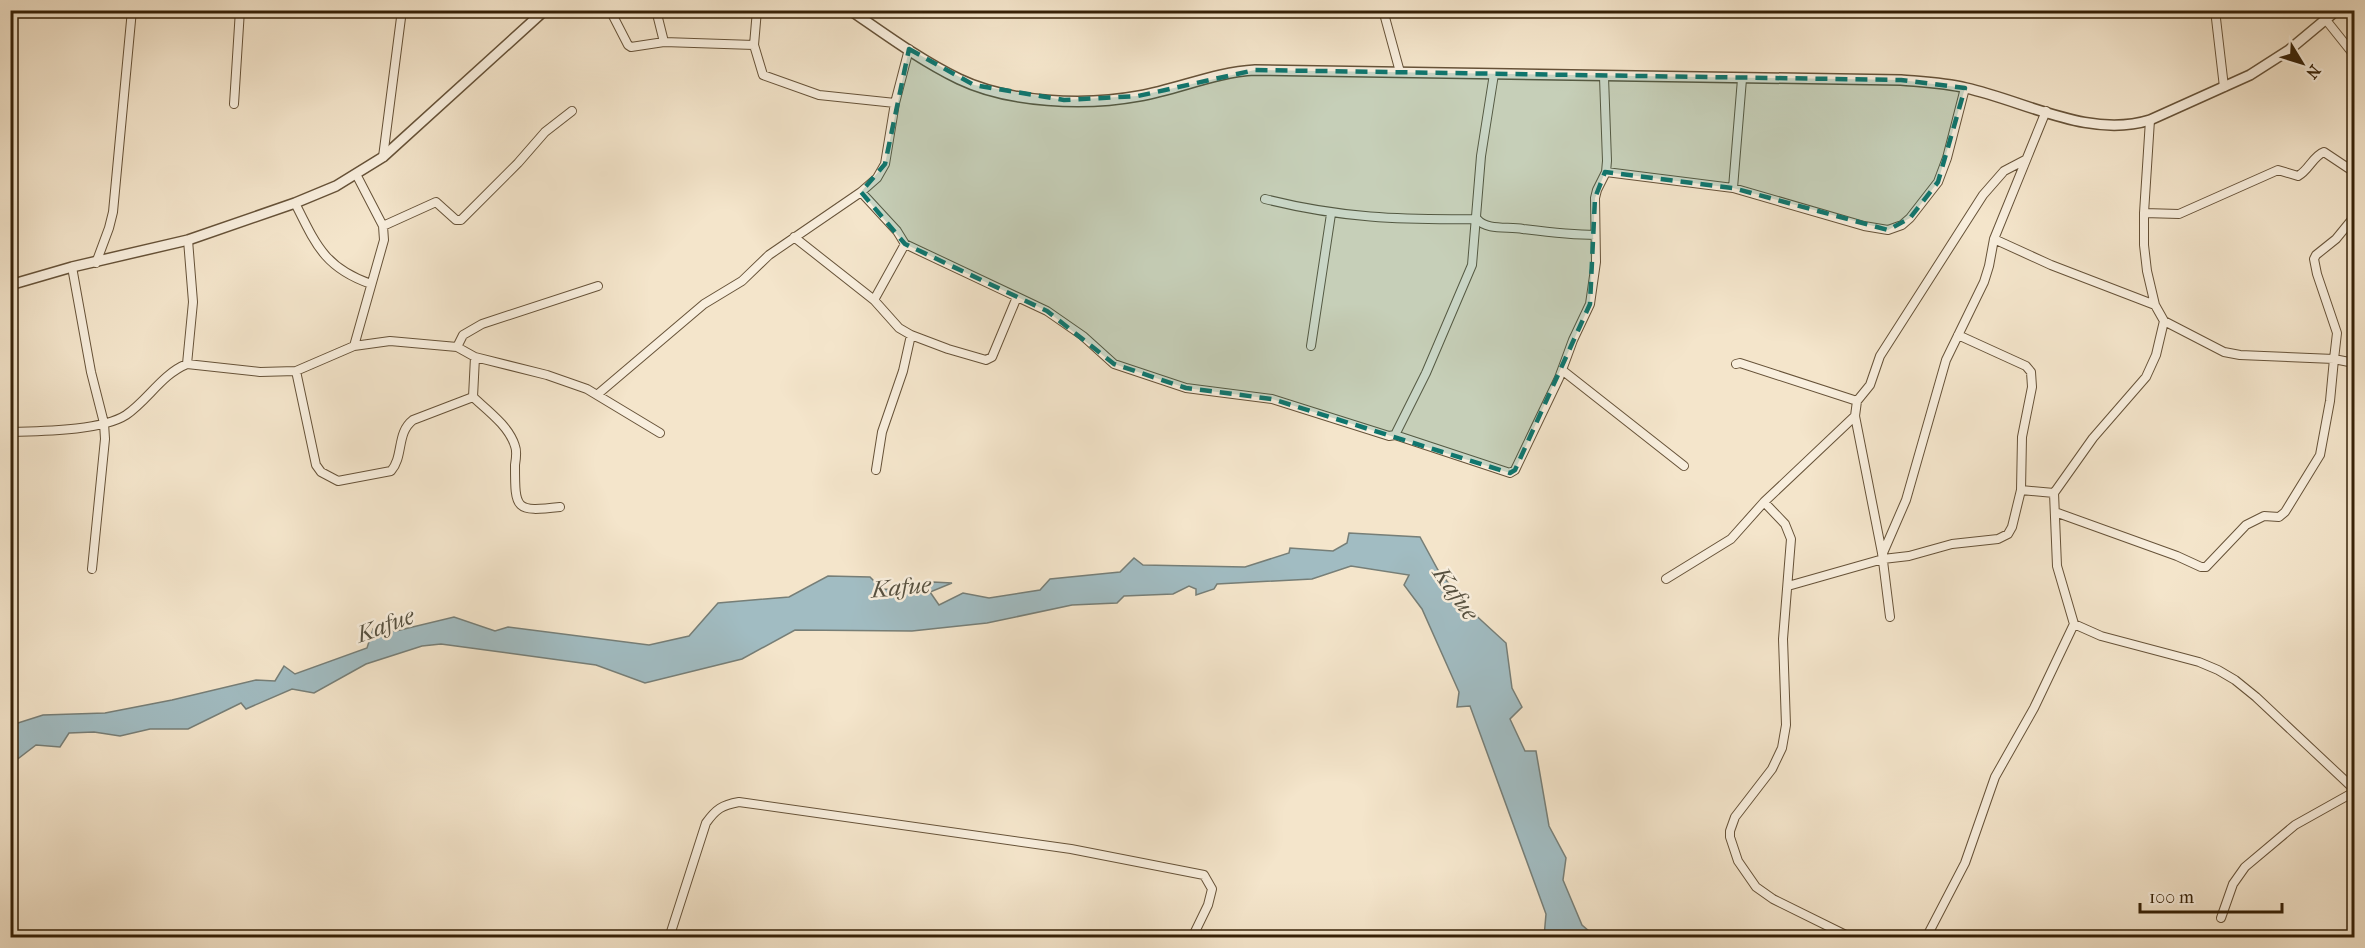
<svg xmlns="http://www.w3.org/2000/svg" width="2365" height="948" viewBox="0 0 2365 948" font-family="'IM FELL French Canon',serif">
<rect width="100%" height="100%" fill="#f4e5cb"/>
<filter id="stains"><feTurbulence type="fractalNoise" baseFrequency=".00333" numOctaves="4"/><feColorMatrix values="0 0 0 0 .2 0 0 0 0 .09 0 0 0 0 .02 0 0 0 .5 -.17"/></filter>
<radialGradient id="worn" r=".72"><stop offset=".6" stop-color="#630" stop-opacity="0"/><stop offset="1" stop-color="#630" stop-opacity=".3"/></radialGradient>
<!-- water -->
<path fill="#a1bcc2" stroke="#767e77" stroke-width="1.5" d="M 1349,533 L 1420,537 L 1438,570 L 1470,610 L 1506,643 L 1512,688 L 1522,707 L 1510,719 L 1525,751 L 1536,751 L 1549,826 L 1566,858 L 1563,880 L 1582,925 L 1590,932 L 1592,937 L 1544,937 L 1546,914 L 1470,706 L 1457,707 L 1459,692 L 1422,609 L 1404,585 L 1409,575 L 1351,566 L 1312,579 L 1217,584 L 1214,589 L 1196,595 L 1196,589 L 1189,586 L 1173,594 L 1124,596 L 1117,603 L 1072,605 L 987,623 L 912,631 L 795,630 L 742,659 L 645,683 L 596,665 L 441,644 L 422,646 L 366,664 L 314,693 L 292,689 L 246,709 L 241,703 L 188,729 L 150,729 L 120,736 L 94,732 L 69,733 L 60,747 L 36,745 L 15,761 L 11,761 L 11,723 L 18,723 L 43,715 L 105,713 L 172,700 L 256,680 L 275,681 L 284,666 L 295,674 L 367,648 L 373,629 L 396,631 L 454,617 L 495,631 L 508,627 L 649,645 L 689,636 L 718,603 L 789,597 L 828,576 L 870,577 L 882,589 L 920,591 L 933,582 L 952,583 L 930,592 L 939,605 L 963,593 L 989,598 L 1040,590 L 1050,579 L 1120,572 L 1134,558 L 1143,565 L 1245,567 L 1289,553 L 1290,548 L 1333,551 L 1347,543 Z"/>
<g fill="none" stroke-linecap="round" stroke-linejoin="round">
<!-- minor casing -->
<g stroke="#665238" stroke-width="10">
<path id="minor" d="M 610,10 L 628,45 L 631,47 L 664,42 L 754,45
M 656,10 L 664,42
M 757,10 L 754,45 L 763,75 L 819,95 L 895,103
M 1383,10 L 1400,72
M 2215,10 L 2224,87
M 2326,20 L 2354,55
M 234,104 L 240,10
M 2150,120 L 2144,213 L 2144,245 L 2147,271 L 2155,305 L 2164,321 L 2156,355 L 2146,377 L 2093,438 L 2054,493 L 2057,566 L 2074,624 L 2101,636 L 2199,662 L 2218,670 L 2235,680 L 2256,697 L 2354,789
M 383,157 L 402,10
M 1606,172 L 1733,188 L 1864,226 L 1888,230 L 1902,225 L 1910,218 L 1938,182 L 1947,158 L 1965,88
M 356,174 L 383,226 L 384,240 L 354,346 L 390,341 L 457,347 L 475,357 L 547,375 L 587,389 L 660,433
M 1733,188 L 1742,79
M 861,192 L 897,231 L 905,244 L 1047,311 L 1083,336 L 1114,364 L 1186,388 L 1272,399 L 1389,436 L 1395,435 L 1510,473 L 1515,470 L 1559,378 L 1573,340 L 1590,304 L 1596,262 L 1595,198 L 1597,190 L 1606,172 L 1607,161 L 1604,77
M 1265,199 C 1340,218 1400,220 1477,219 C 1487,231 1509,226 1523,229 C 1547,232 1570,235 1595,235
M 295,203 C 316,245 325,268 371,284
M 2144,213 L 2179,214 L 2278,170 L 2298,176 C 2309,170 2313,156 2324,152 L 2354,172
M 383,226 L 436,202 L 456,220 L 461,220 L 518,163 L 545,132 L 572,111
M 794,237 L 874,300 L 899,328 L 911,335 L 948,349 L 986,360 L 992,357 L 1017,297
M 1994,239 L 2051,265 L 2155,305
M 96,263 L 109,228 L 113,212 L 132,10
M 72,267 L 91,372 L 104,423 L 105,439 L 92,569
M 874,300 L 905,244
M 2164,321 L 2224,352 L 2240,355 L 2334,359 L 2337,333 L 2317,274 L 2314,259 L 2316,255 L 2336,239 L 2354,217
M 1311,346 L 1331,214
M 457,347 L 463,335 L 482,324 L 598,286
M 187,364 L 260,372 L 296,371 L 354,346
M 1736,364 L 1740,363 L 1857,401
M 1562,370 L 1684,466
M 296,371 L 316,465 L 321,472 L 338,481 L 391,471 C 404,456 396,433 413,420 L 473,397 L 475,357
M 598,394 L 704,304 L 742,281 L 769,255 L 861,192 L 877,178 L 885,164 L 895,103 L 909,49
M 473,397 C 487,410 509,426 515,446 C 517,451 516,459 515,465 C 515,510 515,512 560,507
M 10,432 C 40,431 101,431 126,415 C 148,400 162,374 187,364 L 193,302 L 188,240
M 1395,435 L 1426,373 L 1472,265 L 1481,156 L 1494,74
M 876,470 L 882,432 L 903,371 L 911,335
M 2021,490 L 2054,493
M 1764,502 L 1785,524 L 1791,539 L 1783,639 L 1786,725 L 1782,748 L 1772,769 L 1735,817 L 1730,831 L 1730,837 L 1738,861 L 1756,887 L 1773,899 L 1852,938
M 2055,512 L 2177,556 L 2201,567 L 2206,567 L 2246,525 L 2264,516 L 2279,517 L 2285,512 L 2320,455 L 2330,401 L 2334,359 L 2354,363
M 1883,553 L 1906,500 L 1946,360 L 1984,282 L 1989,266 L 1994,239 L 2046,111
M 1666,579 L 1731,539 L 1764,502 L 1855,416
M 1788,586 L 1883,559 L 1909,556 L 1952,544 L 1998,539 L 2008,534 L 2012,527 L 2021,490 L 2022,437 L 2032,387 L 2031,372 L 2026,366 L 1958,335
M 1890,617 L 1882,553 L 1855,416 L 1857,401 L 1870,385 L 1880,356 L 1983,195 L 2004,171 L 2025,160
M 2221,918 L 2233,884 L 2245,867 L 2295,825 L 2354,792
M 669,938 L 706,823 C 716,809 722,805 739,802 L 1071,849 L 1204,875 L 1212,889 L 1208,905 L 1192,938
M 1926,938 L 1965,863 L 1995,777 L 2034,708 L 2074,624"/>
</g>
<!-- tertiary casing -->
<g stroke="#665238" stroke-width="12">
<path id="tertiary" d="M 850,10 C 885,34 920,60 959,79 C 1009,103 1085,106 1139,96 C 1179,89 1215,72 1255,70 L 1901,80 C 1923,82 1945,83 1966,88 C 2025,101 2089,139 2150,120 L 2250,75 L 2289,50 L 2337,10
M 10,285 L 72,267 L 188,240 L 295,203 L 336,186 L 383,157 L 545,10"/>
</g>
<!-- minor -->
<use href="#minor" stroke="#f8eedd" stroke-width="8"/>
<!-- tertiary -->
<use href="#tertiary" stroke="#f8eedd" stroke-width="9"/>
</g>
<!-- marked area -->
<path fill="#0f766e" fill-opacity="0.2" stroke="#0f766e" stroke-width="4.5" stroke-dasharray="12 8" stroke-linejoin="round" d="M 909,49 L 974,85 L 1064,100 L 1138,96 L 1255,70 L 1901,80 L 1965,88 L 1938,182 L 1910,218 L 1888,230 L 1733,188 L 1605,172 L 1595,198 L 1590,304 L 1515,470 L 1510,473 L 1272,399 L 1186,388 L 1114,364 L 1047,311 L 905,244 L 861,192 L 885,164 Z"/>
<g text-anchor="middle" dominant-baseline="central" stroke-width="5" stroke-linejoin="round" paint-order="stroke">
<!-- water labels -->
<g font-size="24" font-style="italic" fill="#56503f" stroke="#f8eedd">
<text transform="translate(901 587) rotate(-5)">Kafue</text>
<text transform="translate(1456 593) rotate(55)">Kafue</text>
<text transform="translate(385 625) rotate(-20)">Kafue</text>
</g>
</g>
<!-- margin -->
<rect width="2365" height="948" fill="none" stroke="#f4e5cb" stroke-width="36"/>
<rect x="12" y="12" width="2341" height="924" fill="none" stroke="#362107" stroke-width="3"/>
<rect x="18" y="18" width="2329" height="912" fill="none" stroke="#362107" stroke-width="1.5"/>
<!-- north arrow -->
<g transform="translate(2302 63) rotate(128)" stroke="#f8eedd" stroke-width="4.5" paint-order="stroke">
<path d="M0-4.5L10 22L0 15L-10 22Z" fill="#362107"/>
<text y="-9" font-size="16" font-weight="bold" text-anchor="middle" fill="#362107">N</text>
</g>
<!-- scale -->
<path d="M2140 903v9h142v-9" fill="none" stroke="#362107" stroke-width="3"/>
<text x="2149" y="903" font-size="18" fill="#362107" stroke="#f8eedd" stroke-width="4.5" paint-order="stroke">100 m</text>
<rect width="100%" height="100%" filter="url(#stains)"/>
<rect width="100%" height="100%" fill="url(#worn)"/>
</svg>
